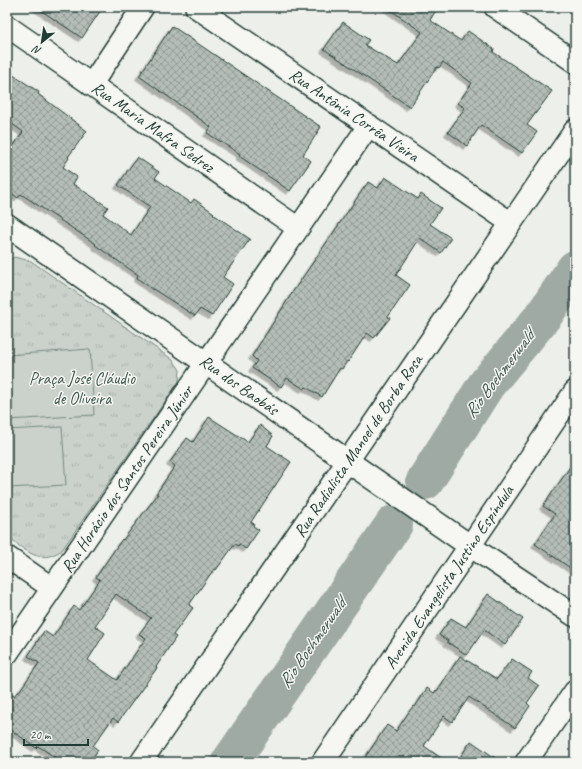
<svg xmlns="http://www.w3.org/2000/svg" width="582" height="769" viewBox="0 0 582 769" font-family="Caveat,sans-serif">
<defs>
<pattern id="park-tufts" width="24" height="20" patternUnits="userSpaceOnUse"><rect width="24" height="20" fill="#cbd2cc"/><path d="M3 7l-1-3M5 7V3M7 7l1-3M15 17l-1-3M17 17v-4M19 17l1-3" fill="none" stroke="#aeb5b0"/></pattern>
<pattern id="building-cross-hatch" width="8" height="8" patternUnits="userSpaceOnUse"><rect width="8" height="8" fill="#b4bdb8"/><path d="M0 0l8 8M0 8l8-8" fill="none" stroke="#929b96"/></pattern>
<filter id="shadow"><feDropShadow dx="-3.5" dy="3.5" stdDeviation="0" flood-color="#0004"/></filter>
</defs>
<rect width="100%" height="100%" fill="#edefea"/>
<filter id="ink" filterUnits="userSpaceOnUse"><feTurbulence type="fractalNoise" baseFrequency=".025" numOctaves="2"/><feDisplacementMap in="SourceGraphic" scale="8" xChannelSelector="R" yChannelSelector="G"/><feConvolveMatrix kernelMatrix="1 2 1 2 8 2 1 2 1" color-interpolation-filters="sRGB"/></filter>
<g filter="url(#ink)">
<!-- park -->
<path fill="url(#park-tufts)" stroke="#758880" d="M 14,257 L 31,261 L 173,360 L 180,370 L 179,381 L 62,550 C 39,566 26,550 7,537 L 7,262 Z"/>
<!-- pitch -->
<path fill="#cbd2cc" stroke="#758880" d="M 90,349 L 94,415 L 7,420 L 7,355 Z
M 62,427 L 66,485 L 7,488 L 7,430 Z"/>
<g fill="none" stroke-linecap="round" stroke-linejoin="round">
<!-- river -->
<path stroke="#9faaa4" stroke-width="38" d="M 425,481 L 486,385 L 544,315 L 575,269
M 230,762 L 394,524"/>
</g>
<!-- building -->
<path fill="url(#building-cross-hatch)" stroke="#1f3d34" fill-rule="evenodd" filter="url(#shadow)" d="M 36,7 L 103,7 L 82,38 Z
M 386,7 L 438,7 L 430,20 L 461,41 L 468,31 L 494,49 L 493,52 L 552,91 L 527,125 L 537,132 L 522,153 L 481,125 L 467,146 L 448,132 L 465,108 L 458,103 L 472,83 L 443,62 L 439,68 L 437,67 L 410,107 L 324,49 L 343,22 L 369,40 L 365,45 L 398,65 L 422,32 Z
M 172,26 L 321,127 L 303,155 L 311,161 L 290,191 L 239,156 L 240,154 L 207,133 L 211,127 L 139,76 Z
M 7,71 L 39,92 L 38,94 L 87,131 L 68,157 L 69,158 L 63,167 L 77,177 L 73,184 L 108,207 L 103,214 L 131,235 L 150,207 L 118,185 L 137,157 L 159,172 L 155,178 L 191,203 L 194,199 L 214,213 L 213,214 L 250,239 L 223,277 L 233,284 L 212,316 L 200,309 L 195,316 L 153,289 L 153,290 L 137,278 L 138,275 L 95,245 L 96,244 L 21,194 L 18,198 L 7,190 L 7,155 L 23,132 L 7,120 Z
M 385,177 L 418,199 L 421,194 L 441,208 L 430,224 L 451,238 L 441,253 L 420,238 L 396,275 L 410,285 L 388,317 L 390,318 L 374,338 L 367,333 L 348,362 L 347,361 L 342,369 L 340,368 L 322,397 L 306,387 L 304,389 L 287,378 L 281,387 L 252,368 L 257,361 L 252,356 L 292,293 L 368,182 L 378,188 Z
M 209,417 L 248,442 L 260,425 L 273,436 L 267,446 L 291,462 L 251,522 L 254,524 L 253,526 L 259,530 L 246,549 L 239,544 L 238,546 L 235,544 L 216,570 L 214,569 L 189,605 L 193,608 L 173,635 L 176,637 L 156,667 L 157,668 L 118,722 L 113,718 L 93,746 L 98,750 L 90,762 L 62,762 L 38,746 L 36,748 L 7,727 L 7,692 L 14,696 L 17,692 L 18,693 L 39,663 L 28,656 L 44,631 L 53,637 L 74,606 L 79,610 L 100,580 L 96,577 L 122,539 L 123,540 L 158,494 L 156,494 L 175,466 L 170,462 L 187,438 L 193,442 ZM 116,594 L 151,618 L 139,634 L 146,638 L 117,680 L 88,660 L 105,633 L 95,626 Z
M 575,460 L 575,571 L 535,544 L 555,514 L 543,506 Z
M 488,594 L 523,619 L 505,645 L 484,630 L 467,655 L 447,642 L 448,641 L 439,635 L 451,618 L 466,627 Z
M 460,656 L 497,679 L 512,659 L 532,672 L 528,678 L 539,686 L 527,703 L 530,706 L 515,728 L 469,697 L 452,722 L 444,716 L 424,746 L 447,762 L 362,762 L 387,725 L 396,731 L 413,706 L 415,707 L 427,688 L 434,693 L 436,690 L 437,691 Z
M 471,741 L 501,762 L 457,762 Z"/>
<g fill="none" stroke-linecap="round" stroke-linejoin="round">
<!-- street casing -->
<g stroke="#1f3d34" stroke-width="24">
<path id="street" d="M 196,7 L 511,223
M 495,7 L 575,62
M 7,26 L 298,228
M 91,85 L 143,7
M 575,391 L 470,546 L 575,616
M 7,557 L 52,588
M 7,654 L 369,125
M 141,762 L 575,130
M 526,762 L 575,691"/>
</g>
<!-- secondary casing -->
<g stroke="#1f3d34" stroke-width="25">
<path id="secondary" d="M 7,225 L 470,546 L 323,762"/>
</g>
<!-- street -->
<use href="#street" stroke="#f6f6f2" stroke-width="21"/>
<!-- secondary -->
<use href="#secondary" stroke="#f6f6f2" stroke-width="22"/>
</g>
</g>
<g text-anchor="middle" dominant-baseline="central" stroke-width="3" stroke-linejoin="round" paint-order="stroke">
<!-- street labels -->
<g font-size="17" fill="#1f3d34" stroke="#f6f6f2">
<text transform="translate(354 115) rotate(34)">Rua Antônia Corrêa Vieira</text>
<text transform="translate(153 127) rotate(35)">Rua Maria Mafra Sedrez</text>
<text transform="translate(239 385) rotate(35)">Rua dos Baobás</text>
<text transform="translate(358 446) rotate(-56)">Rua Radialista Manoel de Borba Rosa</text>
<text transform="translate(127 479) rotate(-56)">Rua Horácio dos Santos Pereira Júnior</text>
<text transform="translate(449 577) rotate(-56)">Avenida Evangelista Justino Espíndula</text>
</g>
<!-- park labels -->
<g font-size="17" fill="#415b52" stroke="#f6f6f2">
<text x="82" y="378">Praça José Cláudio<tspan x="82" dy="20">de Oliveira</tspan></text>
</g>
<!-- water labels -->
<g font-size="18" font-style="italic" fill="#3f5850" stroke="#f6f6f2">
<text transform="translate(499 374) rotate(-53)">Rio Boehmerwald</text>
<text transform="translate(312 643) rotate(-55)">Rio Boehmerwald</text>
</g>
</g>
<!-- margin -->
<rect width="582" height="769" fill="none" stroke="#f6f6f2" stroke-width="24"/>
<rect x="12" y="12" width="558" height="745" fill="none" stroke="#1f3d34" stroke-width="1.5" filter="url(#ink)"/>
<!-- north arrow -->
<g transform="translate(42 42) rotate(210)" stroke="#f6f6f2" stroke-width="3" paint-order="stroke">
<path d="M0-3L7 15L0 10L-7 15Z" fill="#1f3d34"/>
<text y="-6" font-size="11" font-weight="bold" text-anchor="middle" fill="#1f3d34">N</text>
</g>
<!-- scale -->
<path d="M24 739v6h64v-6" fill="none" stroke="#1f3d34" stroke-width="2"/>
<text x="30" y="739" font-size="12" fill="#1f3d34" stroke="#f6f6f2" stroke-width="3" paint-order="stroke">20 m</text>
</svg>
